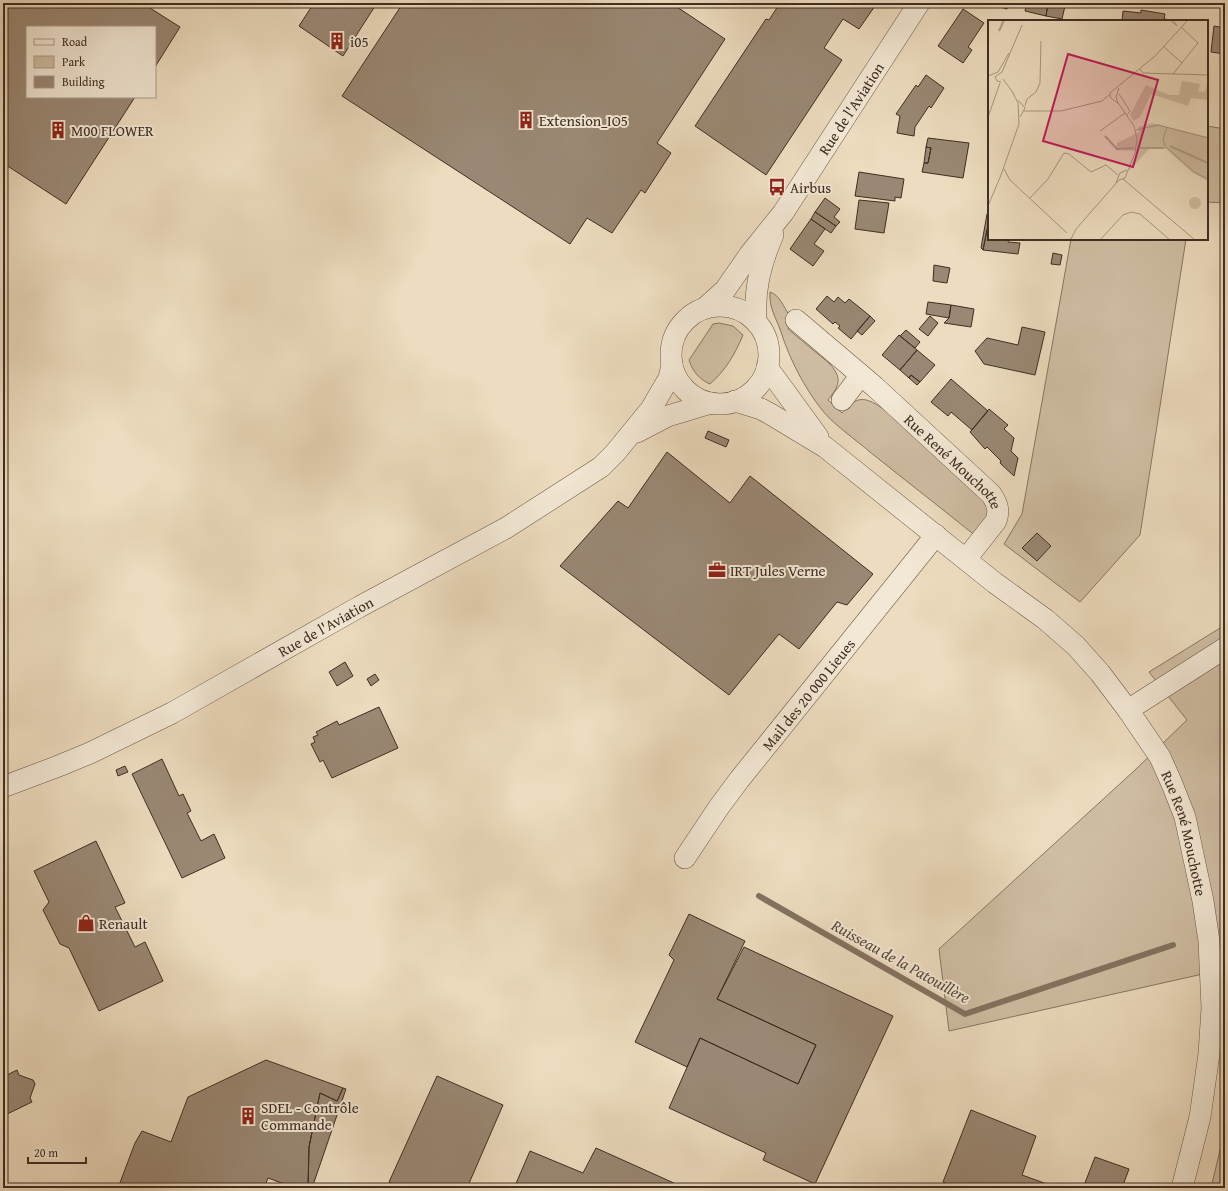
<svg xmlns="http://www.w3.org/2000/svg" width="1228" height="1191" viewBox="0 0 1228 1191" font-family="'Gentium Book Plus',serif">
<rect width="100%" height="100%" fill="#eddcbf"/>
<filter id="stains"><feTurbulence type="fractalNoise" baseFrequency=".005" numOctaves="4"/><feColorMatrix values="0 0 0 0 .2 0 0 0 0 .09 0 0 0 0 .02 0 0 0 .5 -.17"/></filter>
<radialGradient id="worn" r=".72"><stop offset=".6" stop-color="#630" stop-opacity="0"/><stop offset="1" stop-color="#630" stop-opacity=".3"/></radialGradient>
<!-- green -->
<path fill="#d0bea4" stroke="#887663" d="M 1207,126 L 1225,129 L 1225,203 L 1207,202 Z
M 1071,239 L 1186,239 L 1140,535 L 1080,602 L 1004,544 L 1022,514 Z
M 770,292 C 781,295 785,312 794,321 L 788,329 L 830,364 C 843,379 839,386 828,400 L 842,413 C 858,394 866,397 885,410 L 983,499 L 990,515 L 977,537 C 941,508 905,480 870,452 C 856,440 833,424 822,410 C 804,387 790,360 781,332 C 776,317 769,309 770,292 Z
M 719,323 L 733,326 L 743,335 C 735,354 726,370 710,384 C 699,379 693,372 689,360 L 713,324 Z
M 1225,625 L 1225,969 L 949,1031 L 939,949 L 1134,771 L 1187,720 L 1149,672 Z
M 1225,1129 L 1225,1188 L 1211,1188 Z"/>
<g fill="none" stroke-linecap="round" stroke-linejoin="round">
<!-- stream -->
<path stroke="#847260" stroke-width="6" d="M 759,896 L 965,1014 L 1173,945"/>
</g>
<!-- building -->
<path fill="#9a8874" stroke="#402d22" d="M 4,3 L 142,3 L 180,27 L 155,67 L 155,27 L 27,27 L 27,97 L 135,97 L 66,204 L 3,163 Z
M 314,3 L 377,3 L 343,56 L 299,26 Z
M 403,3 L 671,3 L 725,39 L 657,143 L 671,153 L 645,193 L 641,190 L 612,233 L 587,218 L 570,244 L 342,96 Z
M 780,3 L 877,3 L 859,29 L 843,19 L 824,48 L 842,60 L 766,175 L 695,126 L 766,19 L 769,20 Z
M 991,3 L 1008,3 L 1007,9 L 991,4 Z
M 1027,3 L 1048,3 L 1046,16 L 1025,11 Z
M 1047,3 L 1065,3 L 1065,6 Z
M 1048,3 L 1065,6 L 1062,19 L 1046,16 Z
M 963,9 L 984,23 L 968,47 L 972,50 L 963,63 L 938,46 Z
M 1141,10 L 1165,14 L 1164,19 L 1180,21 L 1122,21 L 1123,11 L 1141,13 Z
M 1214,26 L 1225,28 L 1225,54 L 1211,52 Z
M 926,75 L 944,88 L 931,108 L 929,106 L 915,127 L 914,136 L 897,133 L 900,116 L 896,114 L 916,85 L 918,87 Z
M 928,138 L 969,143 L 963,178 L 922,172 L 924,163 L 928,163 L 931,148 L 926,147 Z
M 926,147 L 931,148 L 928,163 L 924,163 Z
M 859,172 L 904,179 L 901,198 L 895,197 L 895,201 L 855,196 Z
M 825,198 L 840,209 L 834,217 L 840,222 L 836,226 L 815,212 Z
M 859,200 L 889,203 L 884,233 L 855,229 Z
M 815,212 L 836,226 L 831,233 L 811,219 Z
M 987,214 L 989,214 L 989,220 L 983,250 L 981,248 Z
M 811,219 L 825,229 L 814,244 L 824,251 L 813,266 L 790,249 Z
M 989,220 L 989,239 L 1009,239 L 1008,242 L 1020,243 L 1018,254 L 983,250 Z
M 1053,253 L 1062,255 L 1060,265 L 1051,264 Z
M 934,265 L 950,268 L 947,283 L 933,281 Z
M 827,296 L 834,302 L 838,297 L 845,303 L 849,299 L 870,316 L 851,339 L 838,328 L 840,326 L 835,322 L 833,324 L 816,309 Z
M 928,302 L 951,305 L 949,318 L 926,314 Z
M 951,305 L 974,309 L 971,327 L 944,323 L 949,318 Z
M 870,316 L 875,321 L 862,335 L 857,331 Z
M 930,316 L 938,323 L 928,336 L 919,329 Z
M 1022,327 L 1045,332 L 1035,375 L 984,364 L 975,351 L 987,338 L 1018,345 Z
M 906,330 L 920,342 L 915,348 L 900,336 Z
M 899,335 L 917,350 L 900,370 L 882,355 Z
M 917,350 L 935,365 L 920,382 L 911,375 L 909,378 L 900,370 Z
M 911,375 L 920,382 L 917,385 L 909,378 Z
M 951,379 L 988,411 L 972,430 L 951,412 L 948,416 L 931,402 Z
M 989,409 L 1008,425 L 1004,429 L 1014,438 L 1011,451 L 1018,458 L 1014,476 L 1000,463 L 1001,461 L 987,447 L 985,449 L 970,432 Z
M 708,431 L 729,440 L 726,447 L 705,438 Z
M 667,452 L 730,503 L 750,476 L 873,574 L 847,605 L 837,602 L 799,649 L 779,634 L 729,695 L 560,566 L 618,501 L 628,508 Z
M 1037,533 L 1051,546 L 1037,561 L 1022,548 Z
M 345,662 L 353,676 L 337,686 L 329,672 Z
M 375,674 L 379,680 L 371,686 L 367,679 Z
M 379,707 L 398,748 L 332,778 L 323,760 L 320,762 L 311,744 L 315,742 L 313,737 L 318,735 L 316,732 L 337,721 L 339,725 Z
M 162,759 L 179,796 L 183,794 L 191,811 L 187,813 L 201,841 L 214,834 L 225,858 L 182,878 L 132,774 Z
M 125,766 L 128,772 L 118,776 L 116,770 Z
M 96,841 L 125,903 L 115,907 L 135,947 L 145,942 L 163,981 L 99,1011 L 69,948 L 60,944 L 43,910 L 49,902 L 34,871 Z
M 689,914 L 745,941 L 717,999 L 816,1045 L 798,1084 L 700,1038 L 687,1067 L 635,1042 L 674,960 L 669,955 Z
M 744,947 L 893,1016 L 815,1184 L 763,1160 L 766,1153 L 669,1108 L 700,1038 L 798,1084 L 816,1045 L 717,999 Z
M 266,1060 L 343,1088 L 337,1101 L 320,1093 L 309,1147 L 308,1188 L 295,1188 L 268,1178 L 264,1188 L 118,1188 L 135,1143 L 142,1131 L 171,1142 L 188,1097 Z
M 17,1070 L 19,1075 L 33,1080 L 35,1084 L 30,1098 L 32,1102 L 3,1116 L 3,1077 Z
M 437,1076 L 503,1105 L 467,1188 L 402,1188 L 389,1182 Z
M 343,1088 L 346,1089 L 312,1188 L 308,1188 L 309,1147 L 320,1093 L 337,1101 Z
M 971,1110 L 1036,1136 L 1022,1175 L 1058,1188 L 957,1188 L 943,1182 Z
M 596,1148 L 685,1188 L 514,1188 L 530,1151 L 583,1173 Z
M 1095,1157 L 1129,1169 L 1122,1188 L 1083,1188 Z"/>
<g fill="none" stroke-linecap="round" stroke-linejoin="round">
<!-- minor casing -->
<g stroke="#6b5949" stroke-width="22">
<g id="minor">
<circle cx="720" cy="355" r="49"/>
<path id="s1" d="M 705,308 L 725,290 L 750,254 L 783,213 L 919,3"/>
<path id="s2" d="M 796,320 L 875,387 L 991,494 C 997,503 1000,510 996,521 L 966,559"/>
<path d="M 756,322 C 754,290 760,265 773,235"/>
<path d="M 767,367 L 818,437"/>
<path d="M 842,400 L 861,375"/>
<path id="s3" d="M 735,401 L 761,409 L 772,415 L 825,447 L 995,583 L 1045,619 L 1076,646 L 1100,673 L 1128,710 L 1160,757 L 1172,784 L 1185,817 L 1203,901 L 1209,941 L 1212,1008 L 1209,1054 L 1200,1117 L 1182,1188"/>
<path d="M 637,432 L 668,416 L 711,403"/>
<path d="M 1128,710 L 1225,648"/>
<path id="s4" d="M 3,787 L 56,767 L 90,753 L 172,713 L 359,607 L 506,528 L 601,467 L 615,453 L 651,409 L 669,378 L 672,365"/>
<path id="s5" d="M 685,858 L 719,807 L 739,780 L 936,535"/>
</g>
</g>
<!-- minor -->
<use href="#minor" stroke="#f3e8d5" stroke-width="21"/>
</g>
<!-- icons -->
<defs>
<g id="building-bare" transform="scale(1.38)"><path d="M-4-6H4V6H1V3H-1V6H-4ZM-2.5-4.3h1.7v1.8h-1.7ZM.8-4.3h1.7v1.8H.8ZM-2.5-1h1.7V.8h-1.7ZM.8-1h1.7V.8H.8Z" fill="#8f2418" stroke="#f3e8d5" stroke-width="2.5" paint-order="stroke"/></g>
<g id="bus-bare" transform="scale(1.38)"><path d="M-5-6H5V4H4V6H2V4H-2V6H-4V4H-5ZM-3.5-4V0h7V-4ZM-3.5 1.2v1.5H-2V1.2ZM2 1.2v1.5H3.5V1.2Z" fill="#8f2418" stroke="#f3e8d5" stroke-width="2.5" paint-order="stroke"/></g>
<g id="office-bare" transform="scale(1.38)"><path d="M-6-3h4V-5.5h4V-3h4V5H-6ZM-1-4.5V-3h2v-1.5ZM-6 0V1H6V0Z" fill="#8f2418" stroke="#f3e8d5" stroke-width="2.5" paint-order="stroke"/></g>
<g id="shop-bare" transform="scale(1.38)"><path d="M-5-2.5h2.3a2.7 3.5 0 0 1 5.4 0H5L5.5 6h-11ZM-1.5-2.5h3a1.5 2.3 0 0 0-3 0Z" fill="#8f2418" stroke="#f3e8d5" stroke-width="2.5" paint-order="stroke"/></g>
</defs>
<g fill-rule="evenodd">
<use href="#building-bare" x="337" y="41"/>
<use href="#building-bare" x="526" y="120"/>
<use href="#building-bare" x="58" y="130"/>
<use href="#bus-bare" x="777" y="187"/>
<use href="#office-bare" x="717" y="570"/>
<use href="#shop-bare" x="86" y="923"/>
<use href="#building-bare" x="248" y="1116"/>
</g>
<g text-anchor="middle" dominant-baseline="central" stroke-width="4" stroke-linejoin="round" paint-order="stroke">
<!-- poi labels -->
<g font-size="15" fill="#402d22" stroke="#f3e8d5" text-anchor="start">
<text x="350" y="41">i05</text>
<text x="539" y="120">Extension_IO5</text>
<text x="71" y="130">M00 FLOWER</text>
<text x="790" y="187">Airbus</text>
<text x="730" y="570">IRT Jules Verne</text>
<text x="99" y="923">Renault</text>
<text x="261" y="1107">SDEL - Contrôle<tspan x="261" dy="17">Commande</tspan></text>
</g>
<!-- street labels -->
<g font-size="15" fill="#402d22" stroke="#f3e8d5">
<text stroke="none"><textPath href="#s1" startOffset="248">Rue de l'Aviation</textPath></text>
<text stroke="none"><textPath href="#s2" startOffset="212">Rue René Mouchotte</textPath></text>
<text stroke="none"><textPath href="#s4" startOffset="361">Rue de l'Aviation</textPath></text>
<text stroke="none"><textPath href="#s5" startOffset="205">Mail des 20 000 Lieues</textPath></text>
<text stroke="none"><textPath href="#s3" startOffset="642">Rue René Mouchotte</textPath></text>
</g>
<!-- water labels -->
<g font-size="16" font-style="italic" fill="#5c4a3c" stroke="#f3e8d5">
<text transform="translate(901 961) rotate(29)">Ruisseau de la Patouillère</text>
</g>
</g>
<!-- overview -->
<g transform="translate(988 20)">
<rect width="220" height="220" fill="#eddcbf"/>
<path d="M 194,61 L 212,64 L 210,71 L 217,72 L 220,61 L 220,80 L 203,78 L 200,86 L 163,74 L 152,97 L 146,101 L 142,95 L 158,65 L 181,75 L 191,75 ZM 164,103 L 220,117 L 220,161 L 205,153 L 178,129 L 161,129 L 141,151 L 150,131 L 128,130 L 129,123 L 151,112 L 150,107 ZM201 183a6 6 0 1 1 12 0a6 6 0 1 1-12 0Z" fill="#d0bea4"/>
<path fill="none" stroke="#b2a08a" stroke-width="2" d="M 11,11 L 16,0M 117,116 L 129,129 L 146,128M 182,126 L 220,143M 152,128 L 176,128"/>
<path fill="none" stroke="#a89680" stroke-width="1" d="M 182,0 L 189,6 L 185,0M 176,27 L 194,43M 152,49 L 155,53 L 220,55M 185,54 L 210,23 L 193,7M 0,56 L 10,52 L 21,33M 15,59 L 26,74M 13,62 L 9,61 L 7,57 L 14,52 L 34,5M 131,74 L 142,91 L 139,95M 30,80 L 37,88 L 32,97M 130,83 L 128,77 L 131,68M 37,86 L 39,79 L 48,72 L 52,63 L 53,21M 36,91 L 73,91 L 114,81 L 121,75M 0,97 L 12,63M 179,107 L 175,119 L 177,126 L 206,152 L 220,159M 148,110 L 170,105 L 220,118M 112,111 L 137,93M 16,149 L 22,160 L 79,213M 13,155 L 31,104 L 30,83 L 25,73M 135,159 L 207,220M 128,163 L 132,153 L 139,150M 42,178 L 60,159 L 76,133 L 81,134 L 103,152 L 118,145 L 130,155M 0,186 L 13,155M 79,220 L 83,219 L 88,209 L 131,160 L 137,158 L 147,133 L 149,119 L 146,106 L 131,84 L 122,77 L 122,73 L 167,36 L 200,0M 112,220 L 135,195 L 143,192 L 152,194 L 182,220"/>
<path fill="#c2185b" fill-opacity="0.15" stroke="#c2185b" stroke-width="2" d="M 80,34 L 170,60 L 145,147 L 55,121 Z"/>
<rect width="220" height="220" fill="none" stroke="#402d22" stroke-width="2"/>
</g>
<!-- margin -->
<rect width="1228" height="1191" fill="none" stroke="#eddcbf" stroke-width="16"/>
<rect x="4" y="4" width="1220" height="1183" fill="none" stroke="#402d22" stroke-width="2"/>
<rect x="8" y="8" width="1212" height="1175" fill="none" stroke="#402d22"/>
<!-- legend -->
<rect x="26" y="26" width="130" height="72" fill="#f3e8d5" stroke="#ab9d8d"/>
<rect x="34" y="39" width="20" height="6" fill="#f3e8d5" stroke="#ab9d8d"/>
<text x="62" y="46" font-size="12" fill="#402d22">Road</text>
<rect x="34" y="56" width="20" height="12" fill="#d0bea4" stroke="#ab9d8d"/>
<text x="62" y="66" font-size="12" fill="#402d22">Park</text>
<rect x="34" y="76" width="20" height="12" fill="#9a8874" stroke="#ab9d8d"/>
<text x="62" y="86" font-size="12" fill="#402d22">Building</text>
<!-- scale -->
<path d="M28 1157v6h58v-6" fill="none" stroke="#402d22" stroke-width="2"/>
<text x="34" y="1157" font-size="12" fill="#402d22" stroke="#f3e8d5" stroke-width="3" paint-order="stroke">20 m</text>
<rect width="100%" height="100%" filter="url(#stains)"/>
<rect width="100%" height="100%" fill="url(#worn)"/>
</svg>
